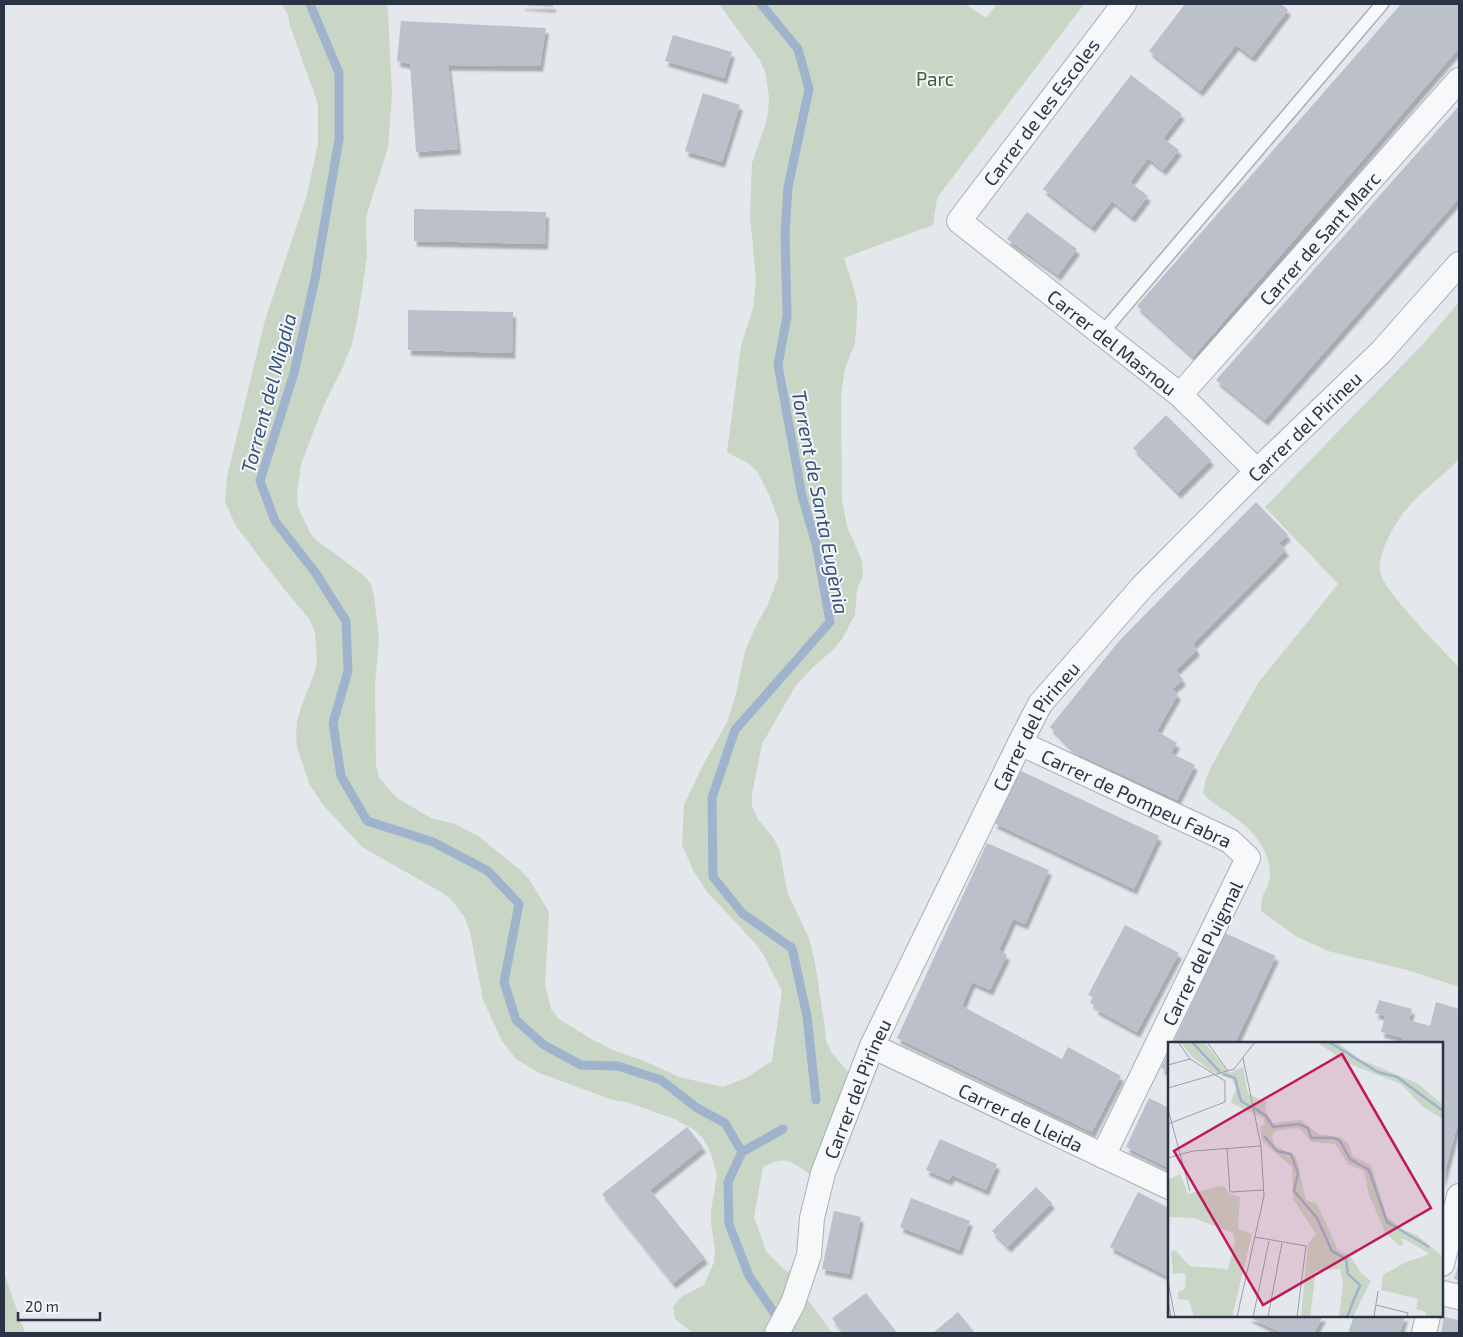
<svg xmlns="http://www.w3.org/2000/svg" width="1463" height="1337" viewBox="0 0 1463 1337" font-family="'Exo 2',sans-serif">
<defs>
<filter id="shadow"><feDropShadow dx="3" dy="5.5" stdDeviation="1" flood-color="#0004"/></filter>
</defs>
<rect width="100%" height="100%" fill="#e4e7ec"/>
<!-- green -->
<path fill="#c9d6c5" d="M 282,4 L 387,4 L 388,11 L 392,94 L 388,148 L 366,217 L 367,257 L 358,316 L 352,344 L 342,369 L 323,407 L 301,464 L 297,494 L 298,507 L 310,533 L 318,542 L 330,550 L 362,574 L 371,584 L 374,596 L 379,639 L 375,683 L 376,765 L 379,778 L 397,798 L 431,818 L 455,824 L 478,836 L 519,869 L 529,879 L 549,912 L 545,984 L 551,1009 L 559,1019 L 593,1040 L 615,1051 L 642,1060 L 679,1077 L 723,1087 L 746,1078 L 772,1061 L 782,991 L 763,954 L 755,943 L 707,892 L 693,870 L 682,845 L 684,805 L 701,769 L 727,722 L 736,694 L 745,651 L 756,626 L 768,604 L 778,578 L 779,522 L 770,497 L 758,473 L 749,464 L 727,452 L 741,346 L 753,308 L 756,280 L 750,216 L 752,163 L 766,123 L 768,112 L 769,97 L 765,71 L 759,59 L 719,4 L 965,4 L 986,18 L 997,4 L 1084,4 L 937,198 L 933,225 L 844,258 L 854,289 L 857,303 L 857,316 L 855,343 L 845,368 L 841,397 L 842,500 L 847,526 L 862,561 L 863,576 L 857,589 L 855,615 L 842,639 L 833,650 L 813,667 L 795,687 L 762,744 L 752,794 L 752,806 L 757,818 L 774,839 L 780,851 L 787,892 L 809,938 L 815,963 L 825,1028 L 826,1041 L 832,1053 L 848,1072 L 810,1174 C 789,1161 787,1155 763,1167 L 754,1217 L 766,1251 L 786,1271 L 794,1272 L 806,1297 L 832,1333 L 693,1333 L 675,1319 L 673,1307 L 681,1297 L 704,1285 L 714,1262 L 715,1249 L 711,1223 L 711,1211 L 717,1175 L 710,1151 L 704,1140 L 696,1131 L 675,1119 L 626,1102 L 613,1100 L 539,1073 L 516,1059 L 502,1041 L 483,1000 L 470,932 L 465,918 L 451,899 L 441,892 L 362,847 L 324,806 L 310,785 L 297,748 L 296,735 L 297,722 L 301,707 L 315,672 L 317,658 L 315,633 L 310,620 L 284,589 L 236,526 L 225,502 L 227,477 L 265,320 L 306,198 L 318,144 L 318,104 L 290,26 L 288,15 Z
M 1459,302 L 1459,459 C 1442,477 1420,492 1404,512 C 1394,525 1378,553 1380,571 C 1382,590 1443,650 1459,667 L 1459,987 L 1407,970 L 1328,951 L 1297,937 L 1261,911 C 1261,908 1261,903 1262,899 C 1264,890 1270,886 1270,874 C 1270,851 1254,832 1237,819 C 1225,809 1214,806 1203,793 L 1206,778 L 1212,765 L 1258,683 L 1338,584 L 1265,507 L 1424,343 Z
M 4,1273 L 25,1333 L 4,1333 Z"/>
<g fill="none" stroke-linecap="round" stroke-linejoin="round">
<!-- stream -->
<path stroke="#9fb4cc" stroke-width="9" d="M 310,4 L 339,73 L 339,139 L 315,279 L 294,373 L 260,481 L 275,521 L 315,572 L 346,621 L 348,671 L 333,723 L 341,776 L 367,821 L 433,842 L 488,871 L 519,904 L 504,982 L 516,1020 L 544,1045 L 581,1065 L 618,1066 L 661,1080 L 697,1108 L 725,1123 L 742,1152 L 728,1182 L 729,1224 L 749,1276 L 781,1323
M 761,4 L 798,49 L 809,89 L 788,187 L 785,234 L 787,316 L 778,365 L 802,496 L 816,544 L 830,622 L 735,730 L 712,798 L 713,877 L 743,914 L 792,948 L 807,1016 L 816,1100
M 742,1152 L 783,1129"/>
</g>
<!-- building -->
<path fill="#bbc0ca" filter="url(#shadow)" d="M 522,4 L 553,4 L 553,7 L 522,5 Z
M 1185,4 L 1283,4 L 1282,5 L 1288,10 L 1252,57 L 1236,45 L 1200,91 L 1149,51 Z
M 1401,4 L 1459,4 L 1459,48 L 1193,357 L 1137,306 Z
M 401,21 L 546,28 L 540,66 L 448,65 L 458,149 L 416,152 L 410,64 L 397,61 Z
M 673,35 L 732,52 L 724,78 L 665,61 Z
M 1131,75 L 1182,114 L 1163,138 L 1179,150 L 1163,170 L 1148,158 L 1130,182 L 1148,196 L 1132,217 L 1112,201 L 1092,227 L 1043,189 Z
M 703,93 L 740,105 L 722,162 L 685,151 Z
M 1459,106 L 1459,198 L 1265,420 L 1216,380 Z
M 414,209 L 546,212 L 545,244 L 414,241 Z
M 1027,212 L 1077,249 L 1058,275 L 1007,239 Z
M 408,310 L 513,312 L 512,353 L 408,350 Z
M 1166,415 L 1211,460 L 1178,493 L 1133,448 Z
M 1256,502 L 1288,535 L 1279,543 L 1286,550 L 1193,644 L 1197,650 L 1176,670 L 1183,680 L 1172,689 L 1178,694 L 1157,731 L 1177,743 L 1171,753 L 1195,765 L 1177,800 L 1077,754 L 1050,727 L 1119,641 Z
M 1019,770 L 1159,836 L 1134,889 L 994,823 Z
M 987,843 L 1049,870 L 1025,924 L 1013,919 L 999,950 L 1007,955 L 990,990 L 972,982 L 962,1006 L 1062,1059 L 1068,1047 L 1121,1076 L 1092,1132 L 897,1038 Z
M 1125,925 L 1179,953 L 1137,1032 L 1095,1009 L 1096,1006 L 1090,1003 L 1093,997 L 1088,995 Z
M 1225,933 L 1276,956 L 1235,1043 L 1173,1043 Z
M 1379,1000 L 1412,1009 L 1409,1020 L 1430,1026 L 1436,1002 L 1459,1009 L 1459,1119 L 1442,1183 L 1442,1043 L 1401,1043 L 1403,1038 L 1381,1032 L 1385,1016 L 1375,1013 Z
M 1169,1051 L 1169,1072 L 1161,1068 Z
M 1149,1098 L 1169,1108 L 1169,1168 L 1126,1147 Z
M 687,1127 L 703,1147 L 650,1190 L 705,1258 L 673,1283 L 602,1194 Z
M 940,1139 L 997,1164 L 986,1190 L 952,1175 L 949,1180 L 926,1170 Z
M 1036,1187 L 1052,1203 L 1008,1247 L 992,1231 Z
M 1138,1192 L 1169,1208 L 1169,1277 L 1110,1247 Z
M 911,1198 L 970,1221 L 959,1250 L 900,1227 Z
M 834,1211 L 861,1217 L 849,1274 L 822,1269 Z
M 1459,1263 L 1459,1280 L 1454,1279 Z
M 866,1293 L 897,1333 L 843,1333 L 832,1318 Z
M 958,1312 L 975,1333 L 933,1333 Z
M 1247,1316 L 1323,1316 L 1314,1333 L 1282,1333 Z
M 1354,1316 L 1405,1316 L 1400,1333 L 1348,1333 Z
M 1444,1317 L 1459,1320 L 1459,1333 L 1441,1333 Z"/>
<g fill="none" stroke-linecap="round" stroke-linejoin="round">
<!-- service casing -->
<g stroke="#a9aeb7" stroke-width="15">
<path id="service" d="M 1102,333 L 1382,4"/>
</g>
<!-- minor casing -->
<g stroke="#a9aeb7" stroke-width="26">
<g id="minor">
<path id="s1" d="M 1124,4 L 959,221 L 1180,395 L 1257,471"/>
<path id="s2" d="M 1180,395 L 1459,80"/>
<path id="s3" d="M 1020,743 L 1230,841 L 1248,858 L 1103,1156"/>
<path id="s4" d="M 872,1046 L 1169,1187"/>
<path d="M 1442,1264 L 1459,1196"/>
<path d="M 1442,1293 L 1459,1297"/>
<path id="s5" d="M 777,1333 L 793,1303 L 809,1255 L 812,1218 L 823,1173 L 872,1046 L 1020,743 L 1040,704 L 1143,586 L 1257,471 L 1381,352 L 1459,264"/>
<path d="M 1424,1333 L 1428,1316"/>
</g>
</g>
<!-- service -->
<use href="#service" stroke="#f7f8fa" stroke-width="12"/>
<!-- minor -->
<use href="#minor" stroke="#f7f8fa" stroke-width="24"/>
</g>
<g text-anchor="middle" dominant-baseline="central" stroke-width="4" stroke-linejoin="round" paint-order="stroke">
<!-- park labels -->
<g font-size="19" fill="#3f6138" stroke="#f4f6f9">
<text x="935" y="78">Parc</text>
</g>
<!-- street labels -->
<g font-size="19" fill="#2b3445" stroke="#f4f6f9">
<text transform="translate(1041 112) rotate(-53)">Carrer de les Escoles</text>
<text stroke="none"><textPath href="#s2" startOffset="210">Carrer de Sant Marc</textPath></text>
<text stroke="none"><textPath href="#s1" startOffset="468">Carrer del Masnou</textPath></text>
<text stroke="none"><textPath href="#s5" startOffset="1069">Carrer del Pirineu</textPath></text>
<text stroke="none"><textPath href="#s5" startOffset="664">Carrer del Pirineu</textPath></text>
<text stroke="none"><textPath href="#s3" startOffset="129">Carrer de Pompeu Fabra</textPath></text>
<text transform="translate(1202 953) rotate(-64)">Carrer del Puigmal</text>
<text stroke="none"><textPath href="#s5" startOffset="259">Carrer del Pirineu</textPath></text>
<text stroke="none"><textPath href="#s4" startOffset="165">Carrer de Lleida</textPath></text>
</g>
<!-- water labels -->
<g font-size="20" font-style="italic" fill="#34527a" stroke="#f4f6f9">
<text transform="translate(268 393) rotate(-75)">Torrent del Migdia</text>
<text transform="translate(821 502) rotate(79)">Torrent de Santa Eugènia</text>
</g>
</g>
<!-- overview -->
<g transform="translate(1168 1042)">
<rect width="275" height="275" fill="#e4e7ec"/>
<path d="M 13,0 L 36,0 L 61,31 L 75,25 L 80,52 L 99,60 L 97,68 L 105,81 L 133,78 L 150,92 L 172,95 L 180,101 L 185,114 L 203,123 L 219,175 L 236,188 L 249,193 L 274,214 L 275,275 L 257,275 L 258,270 L 248,267 L 250,257 L 213,248 L 215,233 L 236,221 L 262,212 L 236,197 L 233,197 L 236,203 L 232,204 L 217,190 L 201,153 L 196,129 L 180,122 L 167,102 L 144,100 L 132,87 L 126,86 L 107,89 L 104,95 L 107,104 L 128,114 L 138,158 L 149,162 L 170,208 L 183,215 L 193,231 L 203,239 L 185,275 L 171,275 L 175,242 L 172,227 L 148,229 L 142,275 L 133,275 L 140,202 L 148,192 L 125,157 L 124,125 L 94,99 L 92,85 L 97,82 L 95,76 L 63,61 L 68,46 L 64,37 L 45,30 L 24,15 ZM 149,0 L 169,0 L 191,17 L 249,41 L 275,63 L 275,77 L 255,65 L 233,42 L 179,21 ZM 12,132 L 20,152 L 51,144 L 57,145 L 61,152 L 72,155 L 70,187 L 84,192 L 64,275 L 26,275 L 21,258 L 10,257 L 10,250 L 17,247 L 18,235 L 16,231 L 5,232 L 3,209 L 7,208 L 22,224 L 60,227 L 67,200 L 65,191 L 26,176 L 0,175 L 0,138 Z" fill="#c9d6c5"/>
<path fill="none" stroke="#9fb4cc" stroke-width="2.5" d="M 24,0 L 52,30M 161,0 L 210,30 L 229,35 L 275,69M 55,32 L 67,36 L 73,59 L 83,65M 86,66 L 98,74 L 105,85 L 131,82 L 140,86 L 143,96 L 166,96 L 172,99 L 182,117 L 201,128 L 219,180 L 261,205M 96,94 L 109,109 L 123,112 L 130,131 L 126,149 L 149,176 L 164,209 L 178,217 L 180,232 L 192,243 L 179,275"/>
<path fill="none" stroke="#9a9fa9" stroke-width="1" d="M 39,0 L 60,29M 0,23 L 22,17M 0,46 L 66,27 L 87,0M 0,67 L 22,149M 0,82 L 57,60 L 57,39 L 22,17 L 10,0M 59,106 L 62,150 L 96,148M 0,116 L 25,109 L 93,104M 87,195 L 138,204 L 129,275M 0,240 L 7,275M 0,258 L 3,275M 208,263 L 240,271 L 239,275M 69,275 L 96,154 L 93,104 L 75,16M 85,275 L 101,199M 100,275 L 114,201M 206,275 L 210,249"/>
<path fill="#c2185b" fill-opacity="0.15" stroke="#c2185b" stroke-width="2.5" d="M 174,12 L 263,166 L 95,263 L 6,109 Z"/>
<rect width="275" height="275" fill="none" stroke="#2b3445" stroke-width="2.5"/>
</g>
<!-- border -->
<rect width="1463" height="1337" fill="none" stroke="#2b3445" stroke-width="10"/>
<!-- scale -->
<path d="M18 1312v8h82v-8" fill="none" stroke="#2b3445" stroke-width="2.5"/>
<text x="25" y="1312" font-size="15" fill="#2b3445" stroke="#f4f6f9" stroke-width="4" paint-order="stroke">20 m</text>
</svg>
